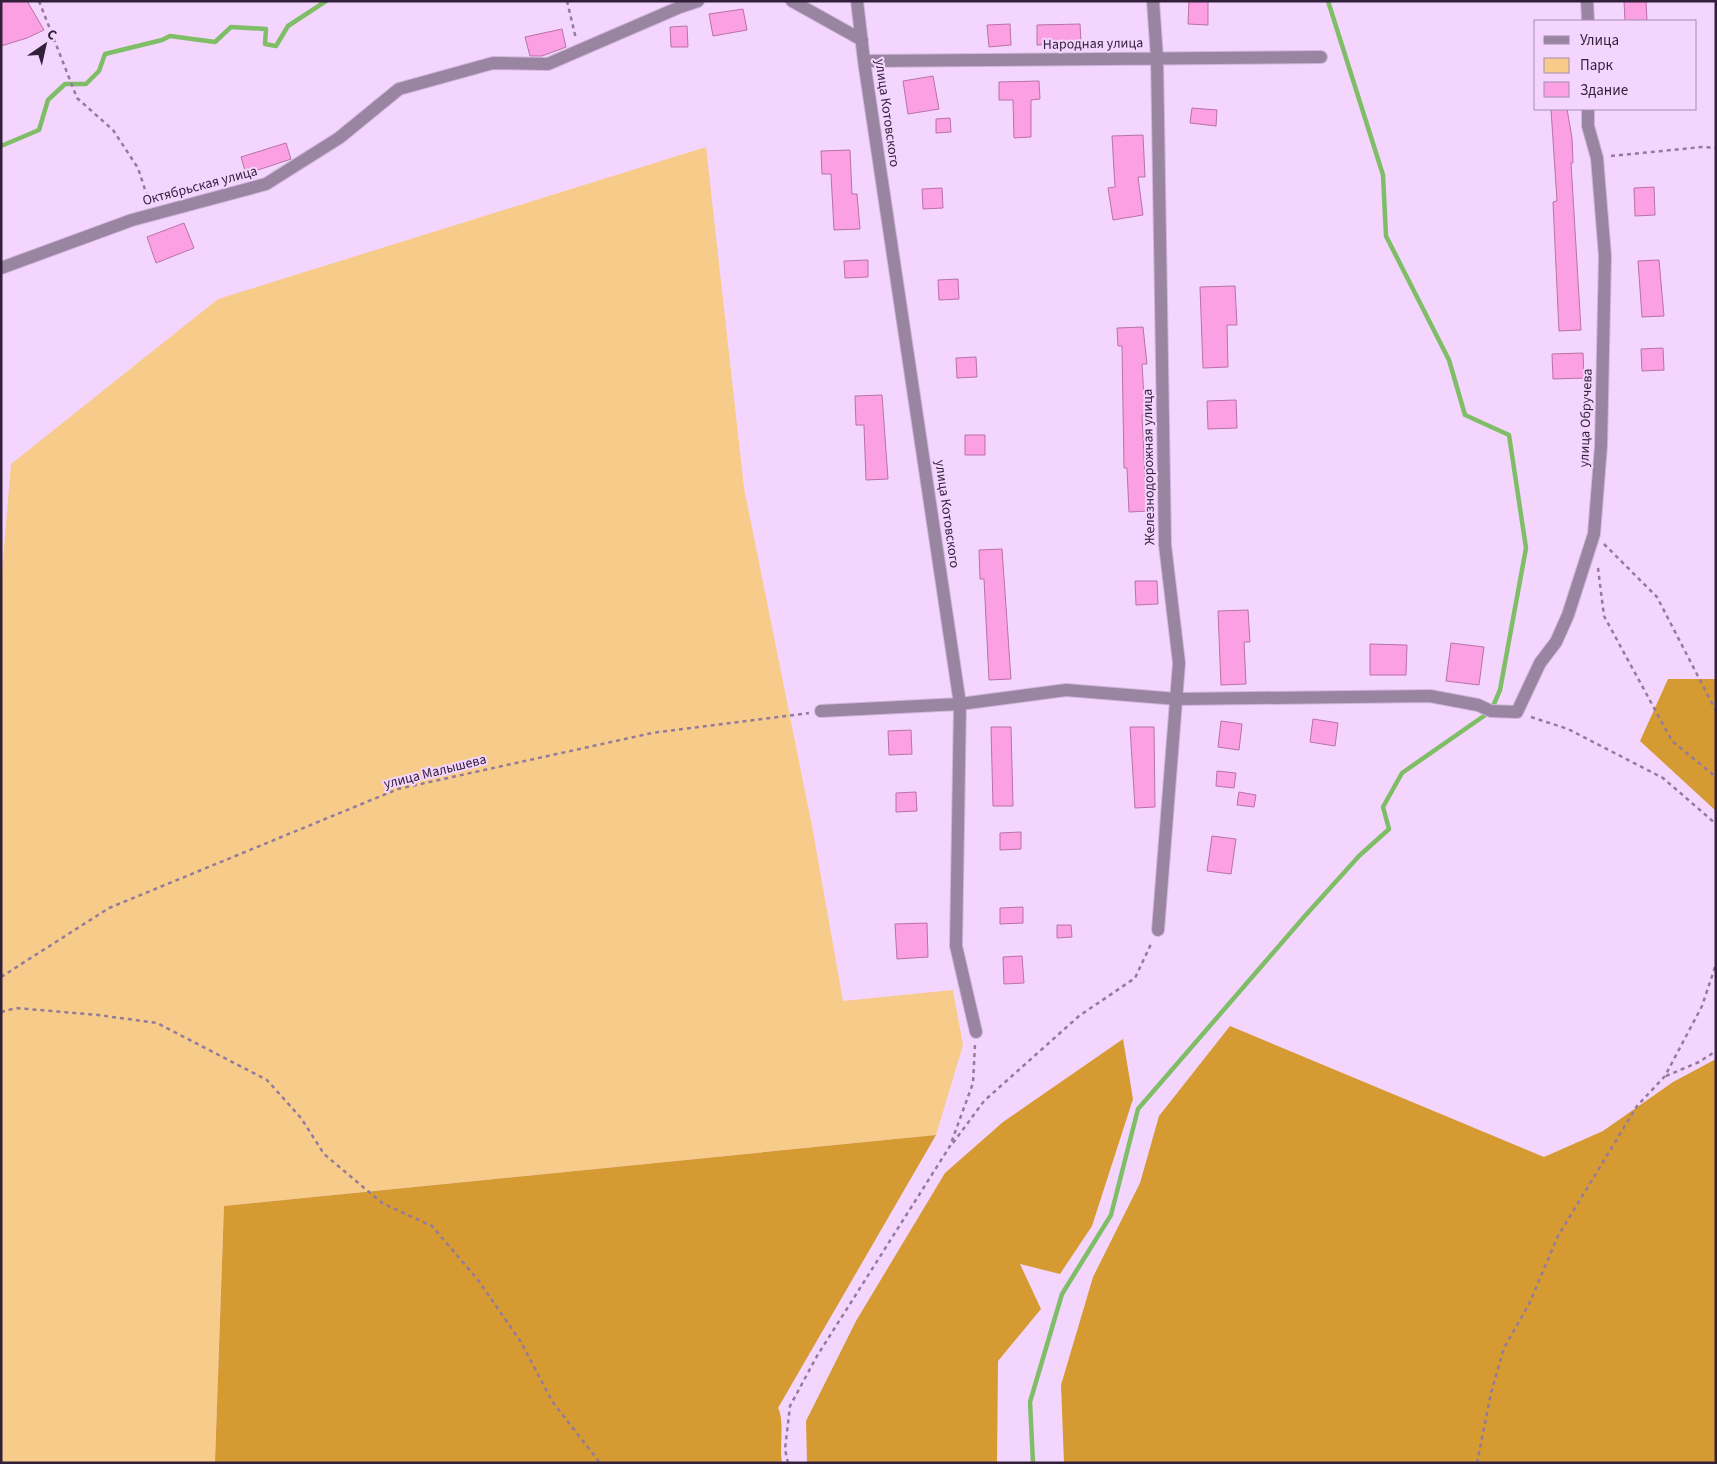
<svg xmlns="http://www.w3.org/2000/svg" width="1717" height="1464" viewBox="0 0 1717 1464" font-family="'Source Sans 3',sans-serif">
<rect width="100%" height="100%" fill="#f4d5fe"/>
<!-- green -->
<path fill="#f7cc8a" d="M 706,147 L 744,488 L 812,826 L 843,1001 L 953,990 L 963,1045 L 936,1135 L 224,1206 L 215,1463 L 1,1463 L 1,584 L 11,464 L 218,299 Z"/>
<!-- forest -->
<path fill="#d59a32" d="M 1668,679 L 1716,679 L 1716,811 L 1640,741 Z
M 1230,1026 L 1544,1157 L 1603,1131 L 1673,1082 L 1716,1059 L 1716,1463 L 1064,1463 L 1061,1385 L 1093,1277 L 1140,1183 L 1159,1116 Z
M 1123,1039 L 1133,1099 L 1092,1226 L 1060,1274 L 1020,1264 L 1041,1309 L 998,1361 L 997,1463 L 807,1463 L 806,1421 L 856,1321 L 945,1173 L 1003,1122 Z
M 936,1135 L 778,1408 C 785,1421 779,1446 782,1463 L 215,1463 L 224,1206 Z"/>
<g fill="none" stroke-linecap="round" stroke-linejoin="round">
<!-- stream -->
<path stroke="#7fbd66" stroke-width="4.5" d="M 1,146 L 39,130 L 48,100 L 65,84 L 86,84 L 99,71 L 105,54 L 162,40 L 170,36 L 215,42 L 231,27 L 266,29 L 265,44 L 276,46 L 288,26 L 326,1
M 1033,1463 L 1030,1402 L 1062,1294 L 1111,1215 L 1138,1109 L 1304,917 L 1359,856 L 1389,829 L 1383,807 L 1402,773 L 1491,711 L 1500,690 L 1526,548 L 1509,435 L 1465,415 L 1449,360 L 1386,236 L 1383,175 L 1328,1"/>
</g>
<!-- building -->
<path fill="#fba1e3" stroke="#b773a5" d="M 1,1 L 27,1 L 44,30 L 27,38 L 1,46 Z
M 1189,1 L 1208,1 L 1208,25 L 1188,24 Z
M 1624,1 L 1646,1 L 1647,21 L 1625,21 Z
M 743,9 L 747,30 L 713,36 L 709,14 Z
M 1010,24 L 1011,45 L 989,47 L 987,25 Z
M 1080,24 L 1081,43 L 1037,45 L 1037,25 Z
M 687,26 L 688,47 L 671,47 L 670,27 Z
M 562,29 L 566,47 L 542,56 L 530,56 L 525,37 Z
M 933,76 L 939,109 L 908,114 L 903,81 Z
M 1039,81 L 1040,99 L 1031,100 L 1031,137 L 1014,138 L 1013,100 L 999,100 L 999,82 Z
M 1192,108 L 1217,110 L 1216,126 L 1190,123 Z
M 1551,109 L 1567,109 L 1572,138 L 1573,163 L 1571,163 L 1581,330 L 1559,331 L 1553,202 L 1557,201 Z
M 950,118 L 951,132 L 936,133 L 936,119 Z
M 1143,135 L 1145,177 L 1138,177 L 1143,215 L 1113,220 L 1108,188 L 1115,187 L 1112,136 Z
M 286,143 L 291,159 L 246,174 L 241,157 Z
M 850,150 L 852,194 L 857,194 L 860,229 L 834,230 L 831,174 L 822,174 L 821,151 Z
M 1654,187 L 1655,215 L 1635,216 L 1634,188 Z
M 942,188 L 943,208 L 923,209 L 922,189 Z
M 184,223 L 194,248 L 156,263 L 147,237 Z
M 868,260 L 868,277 L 845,278 L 844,261 Z
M 1659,260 L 1664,316 L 1642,317 L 1638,261 Z
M 958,279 L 959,299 L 939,300 L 938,280 Z
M 1235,286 L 1237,325 L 1227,325 L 1228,367 L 1203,368 L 1200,287 Z
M 1143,327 L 1147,364 L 1142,364 L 1145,415 L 1142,415 L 1145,477 L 1148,477 L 1149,511 L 1129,512 L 1127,468 L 1124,468 L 1122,346 L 1118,346 L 1117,328 Z
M 1663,348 L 1664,370 L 1642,371 L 1641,349 Z
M 1583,353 L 1584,378 L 1553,379 L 1552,354 Z
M 976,357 L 977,377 L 957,378 L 956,358 Z
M 882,395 L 888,479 L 866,480 L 864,425 L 856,425 L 855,396 Z
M 1236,400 L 1237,428 L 1208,429 L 1207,401 Z
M 965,435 L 985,435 L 985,455 L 965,455 Z
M 1002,549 L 1011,679 L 989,680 L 984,579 L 980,579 L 979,550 Z
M 1135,581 L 1157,581 L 1158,604 L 1136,605 Z
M 1248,610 L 1250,642 L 1244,642 L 1246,684 L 1221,685 L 1218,611 Z
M 1451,643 L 1484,647 L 1479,685 L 1446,681 Z
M 1370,644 L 1407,645 L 1406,675 L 1370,675 Z
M 1313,719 L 1338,723 L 1335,746 L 1310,742 Z
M 1221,721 L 1242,724 L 1239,750 L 1218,747 Z
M 991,727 L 1011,727 L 1013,806 L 993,806 Z
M 1130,727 L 1154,727 L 1155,807 L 1135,808 Z
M 911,730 L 912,754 L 889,755 L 888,731 Z
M 1217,771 L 1236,773 L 1234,788 L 1216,786 Z
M 916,792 L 917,811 L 896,812 L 896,793 Z
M 1239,792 L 1256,795 L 1254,807 L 1237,805 Z
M 1021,832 L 1021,849 L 1000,850 L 1000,833 Z
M 1212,836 L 1236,839 L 1231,874 L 1207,871 Z
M 1023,907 L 1023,923 L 1000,924 L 1000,908 Z
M 927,923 L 928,957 L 897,959 L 895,924 Z
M 1057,925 L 1071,925 L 1072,937 L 1057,938 Z
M 1022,956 L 1024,983 L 1004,984 L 1003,957 Z"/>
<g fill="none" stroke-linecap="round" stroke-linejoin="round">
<!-- minor casing -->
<g stroke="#d1b4db" stroke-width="14">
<path id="minor" d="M 792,1 L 862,40
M 857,1 L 864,61 L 960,704 L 956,946 L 976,1032
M 1153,1 L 1157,58 L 1165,545 L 1179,663 L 1158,930
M 1587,1 L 1588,21
M 864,61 L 1321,57
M 1,268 L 132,220 L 266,184 L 339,138 L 399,89 L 493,63 L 548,64 L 680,7 L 698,1
M 821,711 L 960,704 L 1066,690 L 1177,699 L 1430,696 L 1478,705 L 1491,711 L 1517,712 L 1540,663 L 1556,642 L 1568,615 L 1594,534 L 1601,446 L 1605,256 L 1597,158 L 1588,126 L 1588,109"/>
</g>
<!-- path -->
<path stroke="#947b9d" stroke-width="2.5" stroke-dasharray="4 4" stroke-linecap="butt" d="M 39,1 L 77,98 L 113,130 L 138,168 L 149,202
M 567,1 L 576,39
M 1611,156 L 1702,147 L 1716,148
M 1604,544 L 1657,597 L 1716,711
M 1598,568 L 1604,616 L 1672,741 L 1716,777
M 1531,717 L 1568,729 L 1663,778 L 1716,824
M 1,977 L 109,908 L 398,789 L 652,733 L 809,713
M 1,1012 L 16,1008 L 98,1015 L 157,1023 L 267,1080 L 301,1118 L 324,1154 L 382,1203 L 432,1226 L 478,1280 L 521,1342 L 552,1401 L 600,1463
M 1666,1076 L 1699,1062 L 1716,1051
M 953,1143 L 984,1101 L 1079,1016 L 1135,978 L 1152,942
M 788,1463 L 785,1449 L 790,1406 L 817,1356 L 950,1146 L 973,1083 L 975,1044
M 1477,1463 L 1491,1393 L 1504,1348 L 1529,1304 L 1558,1236 L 1637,1106 L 1665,1076 L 1702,1006 L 1716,964"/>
<!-- minor -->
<use href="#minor" stroke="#9984a1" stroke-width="12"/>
</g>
<g text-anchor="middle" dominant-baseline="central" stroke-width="4" stroke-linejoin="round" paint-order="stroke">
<!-- street labels -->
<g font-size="14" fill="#321f39" stroke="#f4d5fe">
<text transform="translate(1093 44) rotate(-1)">Народная улица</text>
<text transform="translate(887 113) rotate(82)">улица Котовского</text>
<text transform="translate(200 186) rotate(-15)">Октябрьская улица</text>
<text transform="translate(1586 418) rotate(-88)">улица Обручева</text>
<text transform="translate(1149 467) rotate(-91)">Железнодорожная улица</text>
<text transform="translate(947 514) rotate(82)">улица Котовского</text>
<text transform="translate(435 772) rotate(-14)">улица Малышева</text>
</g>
</g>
<!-- border -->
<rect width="1717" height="1464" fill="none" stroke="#321f39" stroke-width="5"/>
<!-- legend -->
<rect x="1534" y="20" width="162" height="90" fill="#f4d5fe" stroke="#a68caf"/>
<rect x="1544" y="36" width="25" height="8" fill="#9984a1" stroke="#a68caf"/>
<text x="1580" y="45" font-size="15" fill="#321f39">Улица</text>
<rect x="1544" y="58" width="25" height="15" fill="#f7cc8a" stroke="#a68caf"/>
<text x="1580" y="70" font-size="15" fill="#321f39">Парк</text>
<rect x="1544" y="82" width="25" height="15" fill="#fba1e3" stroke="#a68caf"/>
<text x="1580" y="95" font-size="15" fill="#321f39">Здание</text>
<!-- north arrow -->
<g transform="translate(45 45) rotate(34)" stroke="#f4d5fe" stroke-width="4" paint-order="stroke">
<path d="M0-4L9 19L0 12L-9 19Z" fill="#321f39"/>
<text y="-8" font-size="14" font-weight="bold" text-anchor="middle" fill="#321f39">С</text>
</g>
</svg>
